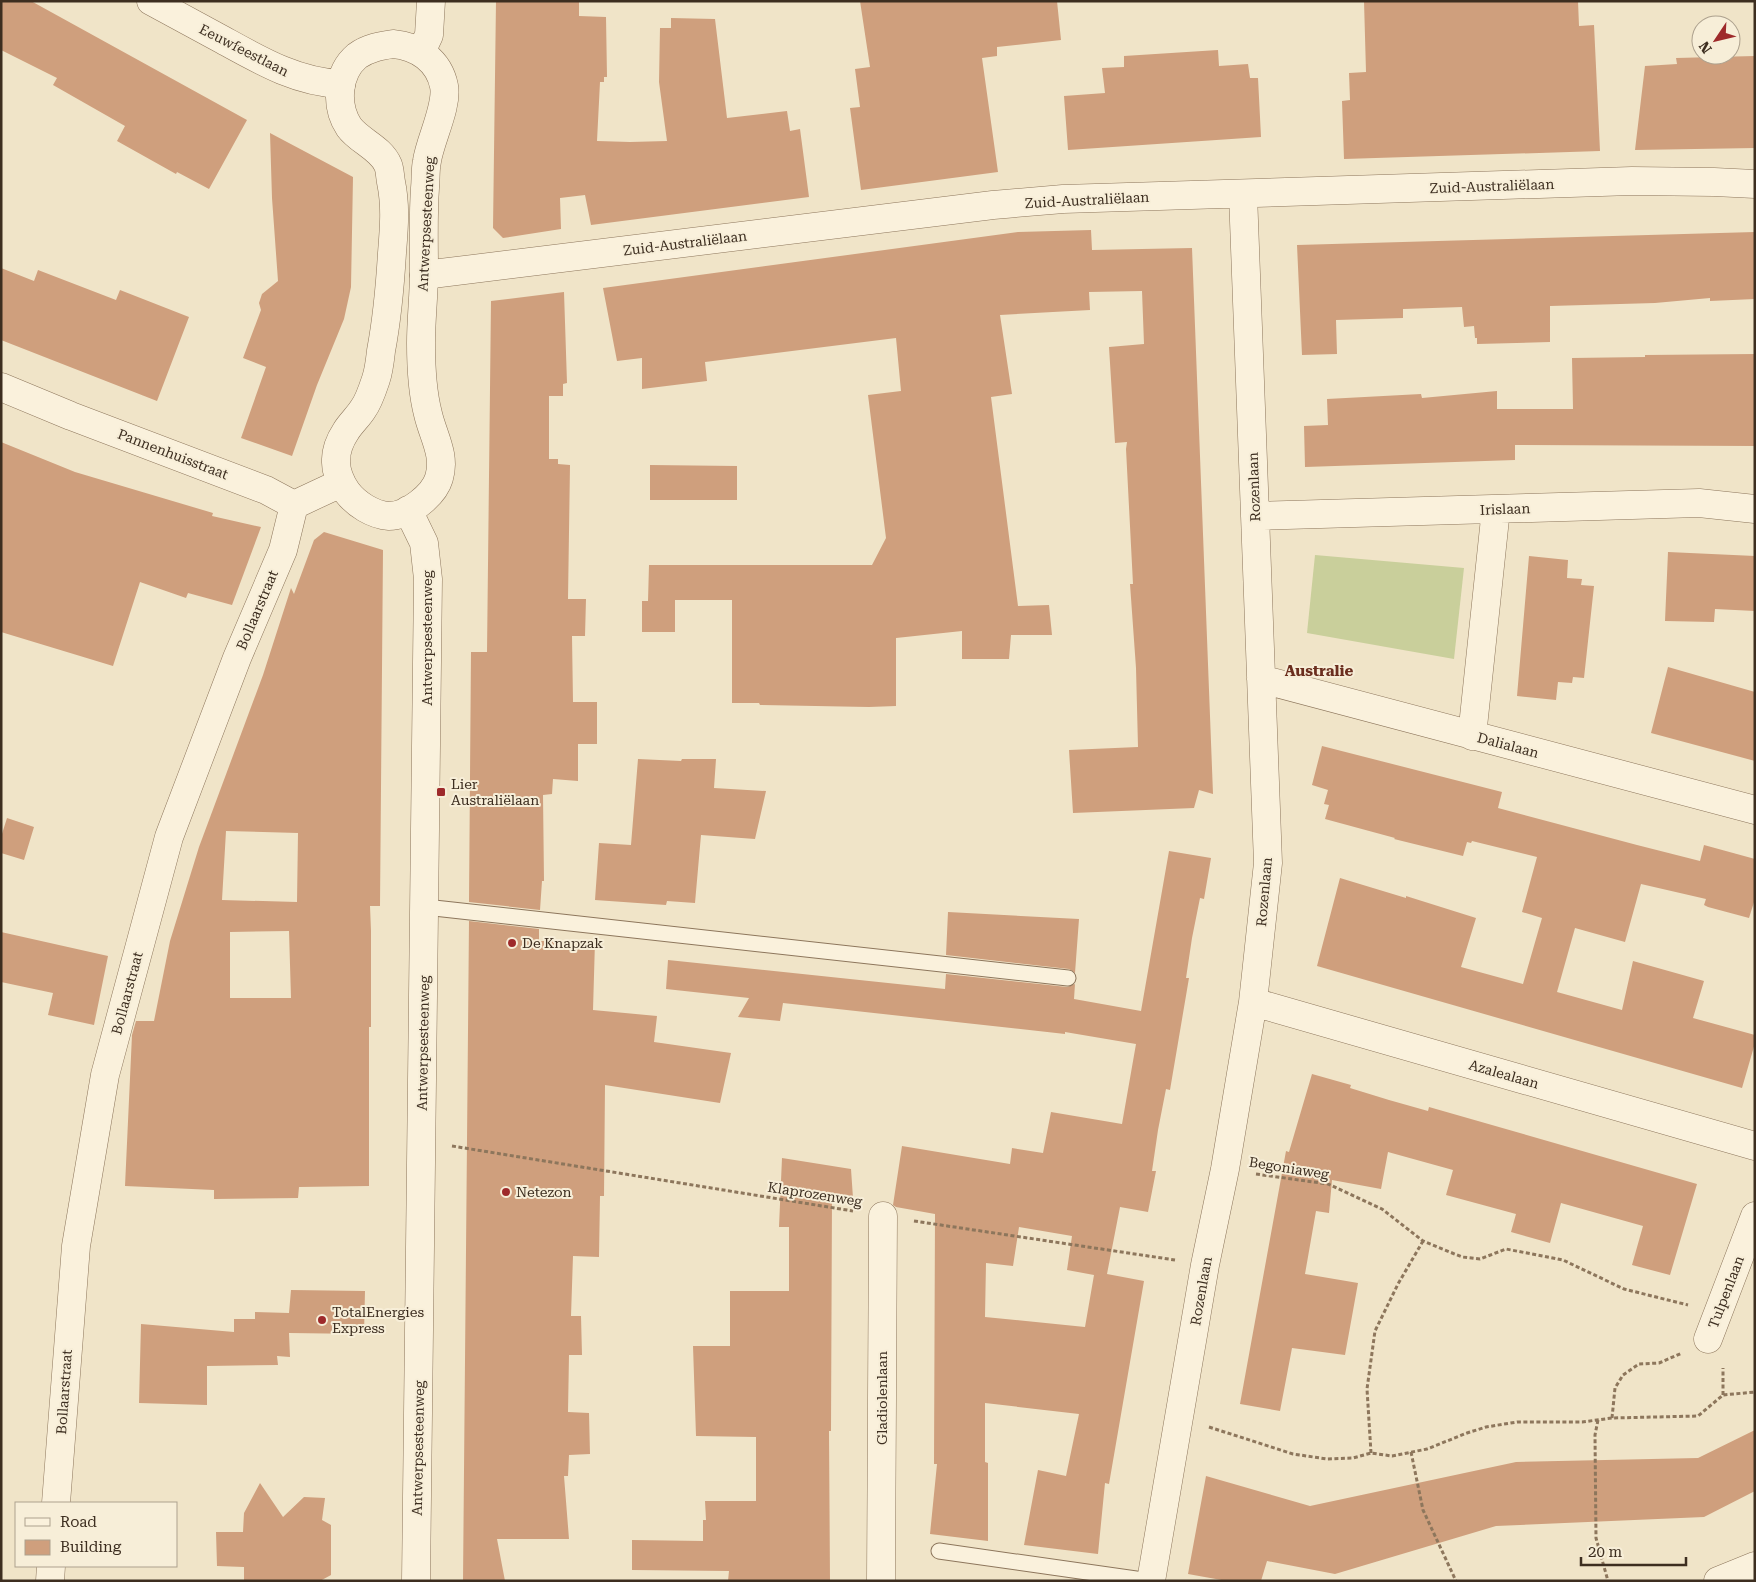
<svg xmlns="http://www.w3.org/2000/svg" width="1756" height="1582" viewBox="0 0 1756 1582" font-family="'Roboto Serif',serif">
<rect width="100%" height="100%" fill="#f0e4c8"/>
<!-- pitch -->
<path fill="#c9cf9b" d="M 1315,555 L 1464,568 L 1454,659 L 1307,633 Z"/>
<!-- building -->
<path fill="#cf9f7d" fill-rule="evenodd" d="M 1,1 L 31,1 L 247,120 L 209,189 L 177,172 L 176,174 L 117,141 L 125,126 L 53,85 L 57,78 L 1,50 Z
M 496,1 L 579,1 L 579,16 L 606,17 L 607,77 L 604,77 L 604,82 L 600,82 L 597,141 L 630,142 L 667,141 L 659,82 L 660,28 L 671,28 L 671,18 L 715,19 L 727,118 L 787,111 L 790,131 L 800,129 L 809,197 L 591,225 L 585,195 L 560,198 L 561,229 L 503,238 L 493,228 Z
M 860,1 L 1057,1 L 1061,40 L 997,47 L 997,56 L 982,58 L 998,172 L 861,190 L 850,108 L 860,107 L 855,69 L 870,67 Z
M 1364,1 L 1578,1 L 1579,26 L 1594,25 L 1600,151 L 1344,159 L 1342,101 L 1350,100 L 1349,73 L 1366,72 Z
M 1218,50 L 1219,66 L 1248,64 L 1250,78 L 1258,78 L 1261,137 L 1068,150 L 1064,96 L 1105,93 L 1102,68 L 1124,67 L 1124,56 Z
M 1755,56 L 1755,148 L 1635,150 L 1645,66 L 1677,64 L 1676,58 Z
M 270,133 L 353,177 L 351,287 L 344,319 L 317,385 L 292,456 L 241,438 L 266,367 L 243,358 L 261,310 L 259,303 L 262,294 L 278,281 L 272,198 Z
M 1091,230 L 1092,250 L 1192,248 L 1213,794 L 1199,790 L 1194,808 L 1073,813 L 1069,750 L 1138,747 L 1136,668 L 1130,584 L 1133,584 L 1126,449 L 1127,442 L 1115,443 L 1109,347 L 1144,344 L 1142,291 L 1089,292 L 1090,310 L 1000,315 L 1012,394 L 991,397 L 1018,606 L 1049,605 L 1052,635 L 1011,635 L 1009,659 L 962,659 L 962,631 L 896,638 L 896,706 L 869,707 L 760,705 L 759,703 L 732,703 L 732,600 L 675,600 L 675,632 L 642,632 L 642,601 L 648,601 L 649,565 L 872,565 L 886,538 L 868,395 L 901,391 L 896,338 L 705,362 L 707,381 L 642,389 L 642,358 L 617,361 L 603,288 L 1018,232 Z
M 1755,232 L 1755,299 L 1710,301 L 1710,298 L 1655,303 L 1550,306 L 1550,342 L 1477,344 L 1477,338 L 1475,338 L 1474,326 L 1464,327 L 1462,307 L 1403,309 L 1403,318 L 1336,320 L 1337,354 L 1302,355 L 1297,245 Z
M 1,268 L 34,281 L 38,270 L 116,300 L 120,290 L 189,317 L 157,401 L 1,340 Z
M 564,292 L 567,383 L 563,384 L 563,396 L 549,396 L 549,459 L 558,459 L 558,464 L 570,465 L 568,599 L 586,599 L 585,636 L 572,636 L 573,702 L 597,702 L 597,744 L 578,744 L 578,781 L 553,779 L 552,794 L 543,795 L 544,881 L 542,881 L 540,910 L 469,902 L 471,652 L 487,652 L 491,301 Z
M 1755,354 L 1755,446 L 1515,445 L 1515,460 L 1305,467 L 1304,426 L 1328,425 L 1327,399 L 1421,394 L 1422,398 L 1497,391 L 1497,409 L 1573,409 L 1572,358 L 1645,357 L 1645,355 Z
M 1,442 L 75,472 L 213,513 L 212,516 L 261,527 L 232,605 L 188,593 L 186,598 L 140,582 L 113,666 L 1,632 Z
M 650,465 L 737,466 L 737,500 L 650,500 Z
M 324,532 L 383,550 L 380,906 L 370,906 L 371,931 L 371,1027 L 369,1027 L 369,1186 L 299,1187 L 298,1198 L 214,1199 L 214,1190 L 125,1186 L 132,1035 L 136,1021 L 154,1021 L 170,941 L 199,847 L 263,675 L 291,588 L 294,594 L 314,540 ZM 226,831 L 298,833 L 297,902 L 222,900 ZM 289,931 L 291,998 L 230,998 L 230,932 Z
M 1668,552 L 1755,556 L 1755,611 L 1715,609 L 1714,622 L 1665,621 Z
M 1529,556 L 1568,560 L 1567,578 L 1582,579 L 1581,585 L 1594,586 L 1584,678 L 1573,677 L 1572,683 L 1558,682 L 1556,700 L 1517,696 Z
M 1668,667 L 1755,692 L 1755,761 L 1651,733 Z
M 1322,746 L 1502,792 L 1498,808 L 1637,845 L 1700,861 L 1704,845 L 1755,859 L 1755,899 L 1749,918 L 1708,907 L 1704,905 L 1706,899 L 1641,884 L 1625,942 L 1575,928 L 1557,992 L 1622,1010 L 1633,961 L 1704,981 L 1693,1018 L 1755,1035 L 1755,1043 L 1742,1088 L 1317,966 L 1340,878 L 1406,898 L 1406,896 L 1476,918 L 1461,967 L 1523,984 L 1542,918 L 1522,912 L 1537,857 L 1472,841 L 1471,843 L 1467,842 L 1463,856 L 1394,839 L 1395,838 L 1325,819 L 1329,805 L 1324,804 L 1328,790 L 1312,785 Z
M 638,759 L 681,761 L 682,759 L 716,759 L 714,788 L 766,791 L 755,839 L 701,835 L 695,903 L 667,901 L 666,905 L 595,900 L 599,843 L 631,845 Z
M 7,818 L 34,827 L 24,860 L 1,853 L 1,837 Z
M 1169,851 L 1211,858 L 1204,899 L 1200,898 L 1192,938 L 1186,978 L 1189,978 L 1170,1090 L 1166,1089 L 1158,1130 L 1152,1171 L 1156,1171 L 1148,1212 L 1120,1207 L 1107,1274 L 1144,1281 L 1109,1484 L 1105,1483 L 1098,1554 L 1024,1545 L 1038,1470 L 1066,1476 L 1079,1414 L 985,1403 L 985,1462 L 988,1463 L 988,1541 L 930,1534 L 937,1464 L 934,1464 L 935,1214 L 896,1207 L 893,1205 L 902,1146 L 1010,1164 L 1012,1148 L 1043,1153 L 1051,1112 L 1122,1124 L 1136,1044 L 1065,1032 L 1065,1034 L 783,1003 L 780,1021 L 738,1017 L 749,998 L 666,989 L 668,960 L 945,989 L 946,974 L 1067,987 L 1075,984 L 1074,999 L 1141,1011 ZM 1019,1227 L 1072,1236 L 1067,1270 L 1094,1275 L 1085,1327 L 985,1317 L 986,1263 L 1013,1266 Z
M 948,912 L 1079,919 L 1075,973 L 1069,969 L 946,955 Z
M 469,921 L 539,929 L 539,941 L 595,941 L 593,1010 L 657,1016 L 654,1042 L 731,1053 L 720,1103 L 605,1085 L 604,1196 L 600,1196 L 599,1257 L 573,1256 L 571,1316 L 581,1316 L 582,1355 L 569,1355 L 568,1412 L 589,1413 L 590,1454 L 569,1455 L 568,1476 L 564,1476 L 569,1539 L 497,1539 L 505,1581 L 463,1581 Z
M 1,932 L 108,956 L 94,1025 L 48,1015 L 53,993 L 1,982 Z
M 1312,1074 L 1351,1085 L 1350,1088 L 1389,1100 L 1428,1111 L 1429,1107 L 1697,1184 L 1670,1275 L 1632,1265 L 1643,1226 L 1561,1203 L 1550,1243 L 1511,1232 L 1516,1214 L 1446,1195 L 1453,1170 L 1388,1152 L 1381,1189 L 1332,1180 L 1329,1213 L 1316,1211 L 1305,1274 L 1358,1283 L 1345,1355 L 1292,1348 L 1280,1411 L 1240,1404 L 1286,1151 L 1289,1152 Z
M 782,1158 L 851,1169 L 853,1198 L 832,1195 L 831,1431 L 829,1431 L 830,1581 L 728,1581 L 729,1571 L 632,1570 L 632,1540 L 703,1541 L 703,1520 L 706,1520 L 705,1501 L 756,1501 L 756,1437 L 696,1436 L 693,1346 L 730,1346 L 730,1291 L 789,1291 L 789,1227 L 779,1227 Z
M 291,1290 L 365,1291 L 364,1334 L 289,1333 L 290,1357 L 277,1356 L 278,1365 L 207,1366 L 207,1405 L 139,1403 L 141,1324 L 234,1332 L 234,1319 L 255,1319 L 255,1312 L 289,1313 Z
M 1755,1430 L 1755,1491 L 1704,1517 L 1496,1526 L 1335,1574 L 1267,1561 L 1261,1581 L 1227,1581 L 1188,1574 L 1206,1476 L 1310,1506 L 1516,1462 L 1698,1458 Z
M 260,1483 L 283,1517 L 304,1497 L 325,1498 L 322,1520 L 331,1525 L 331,1575 L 320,1581 L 244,1581 L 244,1567 L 217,1566 L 216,1532 L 243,1532 L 244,1513 Z"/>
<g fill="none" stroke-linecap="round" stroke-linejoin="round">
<!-- service casing -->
<g stroke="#8d765c" stroke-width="17">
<path id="service" d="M 425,907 L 1068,978
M 939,1551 L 1150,1581"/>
</g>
<!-- minor casing -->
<g stroke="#8d765c" stroke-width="29">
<path id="minor" d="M 151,1 C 175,14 199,27 223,40 C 261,61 297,82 341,84
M 424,275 L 993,205 L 1063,199 L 1632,181 L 1714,182 L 1755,184
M 1,387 L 71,416 L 266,490 L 294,505 L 341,483
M 1255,516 L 1699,503 L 1755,509
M 1261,679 L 1755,810
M 1472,736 L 1496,509
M 1253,1002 L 1755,1146
M 1708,1339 L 1755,1216
M 56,1503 L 76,1246 L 105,1075 L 169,837 L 237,658 L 283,550 L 294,505
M 50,1581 L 51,1566
M 881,1581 L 883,1216
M 1151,1581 L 1205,1265 L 1225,1169 L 1253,1002 L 1268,863 L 1243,194
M 1718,1581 L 1755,1566"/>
</g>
<!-- tertiary casing -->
<g stroke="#8d765c" stroke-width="29">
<path id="tertiary" d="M 393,44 C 418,46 439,61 444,86 C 448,106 430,140 427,161 C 425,170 426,179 425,188 C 423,216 424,243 424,271 C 424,295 421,319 421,343 C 421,366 422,391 428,414 C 433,436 446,455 439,478 C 434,495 408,516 389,516 C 373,515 356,504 347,492 C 333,472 332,452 346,431 C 351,423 358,417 363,409 C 369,401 373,388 376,379 C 379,370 380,360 381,351 C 387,319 390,286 392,253 C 394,228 396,206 391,182 C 390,177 390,170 388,165 C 381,148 359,141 349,127 C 335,106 337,73 357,56 C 368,48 380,46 393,44 Z
M 421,52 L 429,35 L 431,1
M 408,510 L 424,543 L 428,579 L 416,1581"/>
</g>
<!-- path -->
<path stroke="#8d765c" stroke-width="3" stroke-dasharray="4 2.5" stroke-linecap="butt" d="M 452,1146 L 853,1211
M 1256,1174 L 1328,1184 L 1382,1209 L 1423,1241 L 1462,1257 L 1480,1259 L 1506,1249 L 1563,1260 L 1624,1289 L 1688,1305
M 914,1221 L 1175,1260
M 1723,1395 L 1723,1368
M 1612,1418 L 1615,1388 L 1623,1375 L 1639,1364 L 1659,1363 L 1682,1353
M 1598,1420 L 1595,1435 L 1596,1538 L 1608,1581
M 1209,1427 L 1293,1454 L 1327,1459 L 1353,1458 L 1371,1453 L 1392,1456 L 1427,1449 L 1467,1433 L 1486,1427 L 1517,1422 L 1582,1422 L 1612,1418 L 1698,1416 L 1723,1395 L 1755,1392
M 1411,1452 L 1423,1510 L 1456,1581
M 1371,1453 L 1367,1389 L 1375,1331 L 1398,1284 L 1423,1241"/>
<!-- service -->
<use href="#service" stroke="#faf1dc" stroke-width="15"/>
<!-- minor -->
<use href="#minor" stroke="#faf1dc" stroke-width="28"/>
<!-- tertiary -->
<use href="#tertiary" stroke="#faf1dc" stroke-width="28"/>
</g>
<!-- markers -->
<g fill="#9e2a2b" stroke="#f7eed8" stroke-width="2">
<rect x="436" y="787" width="10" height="10" rx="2.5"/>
<circle cx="512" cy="943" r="5"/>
<circle cx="506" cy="1192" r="5"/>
<circle cx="322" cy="1320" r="5"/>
</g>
<g text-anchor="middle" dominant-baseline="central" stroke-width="4" stroke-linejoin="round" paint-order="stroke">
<!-- street labels -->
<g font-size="14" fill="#3d2e20" stroke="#f7eed8">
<text transform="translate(244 50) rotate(27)">Eeuwfeestlaan</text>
<text transform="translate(1492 186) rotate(-2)">Zuid-Australiëlaan</text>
<text transform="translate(1087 200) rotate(-3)">Zuid-Australiëlaan</text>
<text transform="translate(426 224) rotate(-87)">Antwerpsesteenweg</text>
<text transform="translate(685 243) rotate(-7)">Zuid-Australiëlaan</text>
<text transform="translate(173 454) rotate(21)">Pannenhuisstraat</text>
<text transform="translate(1254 487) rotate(-92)">Rozenlaan</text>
<text transform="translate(1505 509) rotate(-2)">Irislaan</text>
<text transform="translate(257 610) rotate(-67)">Bollaarstraat</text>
<text transform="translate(427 638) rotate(-90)">Antwerpsesteenweg</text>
<text transform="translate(1508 745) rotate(15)">Dalialaan</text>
<text transform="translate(1264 892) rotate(-85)">Rozenlaan</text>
<text transform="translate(127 993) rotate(-75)">Bollaarstraat</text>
<text transform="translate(423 1043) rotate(-89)">Antwerpsesteenweg</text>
<text transform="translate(1504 1074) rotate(16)">Azalealaan</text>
<text transform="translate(1289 1168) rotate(9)">Begoniaweg</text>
<text transform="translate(815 1194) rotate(9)">Klaprozenweg</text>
<text transform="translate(1201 1291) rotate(-80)">Rozenlaan</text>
<text transform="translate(1726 1292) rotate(-69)">Tulpenlaan</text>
<text transform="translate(64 1392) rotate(-86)">Bollaarstraat</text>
<text transform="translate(882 1398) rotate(-90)">Gladiolenlaan</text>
<text transform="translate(418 1448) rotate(-89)">Antwerpsesteenweg</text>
</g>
<!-- poi labels -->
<g font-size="14" fill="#3d2e20" stroke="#f7eed8" text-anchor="start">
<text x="451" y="784">Lier<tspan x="451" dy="16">Australiëlaan</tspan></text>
<text x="522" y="943">De Knapzak</text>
<text x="516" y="1192">Netezon</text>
<text x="332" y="1312">TotalEnergies<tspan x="332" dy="16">Express</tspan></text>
</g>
<!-- neighbourhood labels -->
<g font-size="15" font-weight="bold" fill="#6b2e1e" stroke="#f7eed8">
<text x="1319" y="671">Australie</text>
</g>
</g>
<!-- border -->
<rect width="1756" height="1582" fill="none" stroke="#3d2e20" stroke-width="5"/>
<!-- legend -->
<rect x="15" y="1502" width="162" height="65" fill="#f7eed8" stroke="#ada18e"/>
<rect x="25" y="1518" width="25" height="8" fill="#faf1dc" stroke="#ada18e"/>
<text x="60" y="1527" font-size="15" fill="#3d2e20">Road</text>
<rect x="25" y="1540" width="25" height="15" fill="#cf9f7d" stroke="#ada18e"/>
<text x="60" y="1552" font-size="15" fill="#3d2e20">Building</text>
<!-- north arrow -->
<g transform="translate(1716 40) rotate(235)"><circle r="24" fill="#f7eed8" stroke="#ada18e"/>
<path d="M0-4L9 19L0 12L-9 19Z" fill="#9e2a2b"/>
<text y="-8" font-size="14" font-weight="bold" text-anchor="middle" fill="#3d2e20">N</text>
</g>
<!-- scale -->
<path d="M1581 1557v8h105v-8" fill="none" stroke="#3d2e20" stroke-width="2.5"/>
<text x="1588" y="1557" font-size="15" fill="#3d2e20" stroke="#f7eed8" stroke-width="4" paint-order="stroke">20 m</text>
</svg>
